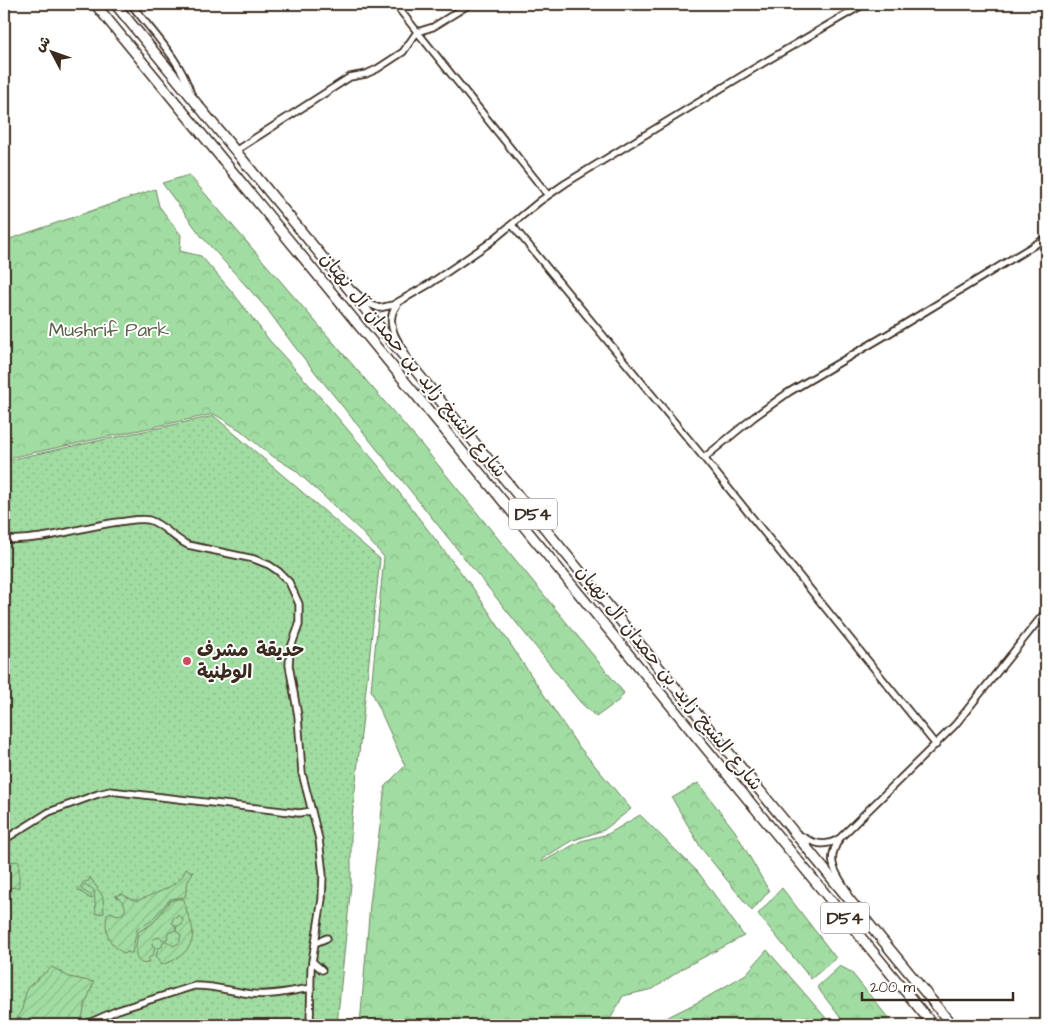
<svg xmlns="http://www.w3.org/2000/svg" width="1050" height="1029" viewBox="0 0 1050 1029" font-family="'Architects Daughter','Playpen Sans Arabic',sans-serif">
<defs>
<pattern id="forest-crowns" width="20" height="18" patternUnits="userSpaceOnUse" patternTransform="scale(1.25)"><rect width="20" height="18" fill="#a1dca2"/><path d="M2 6a3 3 0 1 1 6 0M12 15a3 3 0 1 1 6 0" fill="none" stroke="#8cbd8b"/></pattern>
<pattern id="park-dots" width="8" height="8" patternUnits="userSpaceOnUse" patternTransform="scale(1.25)"><rect width="8" height="8" fill="#a1dca2"/><path d="M2 2h.1M6 6h.1" fill="none" stroke="#8cbd8b" stroke-width="1.8" stroke-linecap="round"/></pattern>
<pattern id="garden-furrows" width="10" height="10" patternUnits="userSpaceOnUse" patternTransform="scale(1.25)"><rect width="10" height="10" fill="#a1dca2"/><path d="M-1 1l2-2M0 10L10 0M9 11l2-2" fill="none" stroke="#8cbd8b"/></pattern>
</defs>
<rect width="100%" height="100%" fill="#fff"/>
<filter id="ink" filterUnits="userSpaceOnUse"><feTurbulence type="fractalNoise" baseFrequency=".02" numOctaves="2"/><feDisplacementMap in="SourceGraphic" scale="10" xChannelSelector="R" yChannelSelector="G"/><feConvolveMatrix kernelMatrix="1 2 1 2 8 2 1 2 1" color-interpolation-filters="sRGB"/></filter>
<g filter="url(#ink)">
<!-- forest -->
<path fill="url(#forest-crowns)" stroke="#6e8360" d="M 189,175 L 421,444 L 624,693 L 618,701 L 596,717 L 580,702 L 294,346 L 267,309 L 202,237 L 162,183 Z
M 155,189 L 159,206 L 181,235 L 180,251 L 201,256 L 234,294 L 270,341 L 321,398 L 377,464 L 473,588 L 576,743 L 631,809 L 604,830 L 571,841 L 542,859 L 542,862 L 581,841 L 608,834 L 640,815 L 698,872 L 744,936 L 685,967 L 653,989 L 623,996 L 607,1025 L 360,1025 L 370,904 L 385,786 L 405,766 L 371,690 L 384,557 L 358,528 L 295,470 L 269,454 L 240,430 L 214,414 L 4,459 L 4,241 Z
M 698,783 L 735,831 L 769,891 L 752,911 L 701,848 L 672,798 Z
M 782,888 L 836,958 L 811,979 L 758,914 Z
M 767,950 L 832,1025 L 652,1025 L 704,999 L 746,974 Z
M 840,966 L 851,972 L 894,1025 L 846,1025 L 817,987 Z"/>
<!-- park -->
<path fill="url(#park-dots)" stroke="#6e8360" d="M 214,416 L 380,559 L 351,827 L 351,884 L 337,1025 L 4,1025 L 4,461 Z"/>
<!-- garden -->
<path fill="url(#garden-furrows)" stroke="#6e8360" d="M 19,861 L 19,887 L 7,888 L 4,891 L 4,862 Z
M 186,869 L 193,872 L 188,881 L 185,897 L 170,899 L 150,922 L 137,929 L 132,953 L 128,953 L 128,951 L 125,954 C 108,945 104,931 107,914 L 111,912 C 123,921 134,906 115,896 L 122,894 L 133,900 L 139,900 C 155,893 180,887 186,869 Z
M 90,877 L 103,897 L 104,913 L 96,914 L 94,890 L 85,884 L 81,889 L 93,897 L 91,899 L 78,890 L 84,882 L 89,881 Z
M 177,899 L 184,899 C 185,909 189,917 192,926 C 197,948 178,961 160,965 L 160,960 L 156,956 L 158,948 L 162,947 L 163,942 L 167,941 L 173,946 L 179,943 L 181,935 L 176,931 L 177,926 L 182,925 L 183,919 L 178,915 L 173,918 L 172,923 L 176,926 L 175,930 L 168,933 L 167,939 L 163,940 L 159,937 L 153,939 L 152,945 L 155,947 L 153,955 L 149,958 L 148,963 C 130,967 137,942 138,932 L 152,924 L 170,901 Z
M 52,967 L 69,977 L 94,982 L 85,1005 L 81,1022 L 73,1025 L 14,1025 L 22,1009 L 27,988 Z"/>
<g fill="none" stroke-linecap="round" stroke-linejoin="round">
<!-- minor casing -->
<g stroke="#3b2a1e" stroke-width="9">
<path id="minor" d="M 131,4 C 152,32 181,60 191,94
M 395,4 L 548,195
M 235,151 L 350,77 L 366,74 L 377,69 L 403,52 L 417,32 L 433,27 L 470,4
M 512,225 L 704,458 L 936,745
M 354,291 L 367,303 L 379,308 L 393,305 L 431,283 L 488,244 L 540,201 L 566,183 L 758,66 L 864,4
M 397,305 C 385,320 394,337 404,350
M 704,458 L 754,417 L 789,392 L 888,334 L 1046,238
M 4,539 C 43,542 79,527 118,522 C 128,521 139,518 149,520 C 163,524 174,539 188,545 L 254,559 L 269,565 L 278,571 L 289,582 L 299,604 L 299,625 L 290,650 L 289,665 L 298,716 L 302,773 L 319,839 L 323,875 L 322,899 L 311,968 L 310,1025
M 798,834 C 812,843 824,848 838,839
M 4,840 L 49,812 L 98,794 L 110,791 L 299,813 L 312,811
M 848,892 C 835,872 825,861 840,838 L 955,725 L 1046,611
M 315,943 L 327,938
M 312,961 L 322,970
M 84,1025 L 118,1010 L 194,986 C 213,985 233,992 252,994 C 272,996 291,991 311,988"/>
</g>
<!-- highway casing -->
<g stroke="#3b2a1e" stroke-width="12">
<path id="highway" d="M 95,4 L 933,1025
M 115,4 L 952,1025"/>
</g>
<!-- minor -->
<use href="#minor" stroke="#fff" stroke-width="5.5"/>
<!-- highway -->
<use href="#highway" stroke="#fff" stroke-width="9"/>
</g>
</g>
<!-- markers -->
<circle fill="#d1495b" stroke="#fff" stroke-width="2" cx="187" cy="661" r="5"/>
<g text-anchor="middle" dominant-baseline="central" stroke-width="4" stroke-linejoin="round" paint-order="stroke">
<!-- shield labels -->
<g fill="#fff" stroke="#766a62" stroke-width="1">
<rect x="509" y="498.5" width="48" height="31" rx="4"/>
<rect x="821" y="902.5" width="48" height="31" rx="4"/>
</g>
<g font-size="18" font-weight="bold" fill="#3b2a1e">
<text x="533" y="514">D54</text>
<text x="845" y="918">D54</text>
</g>
<!-- park labels -->
<g font-size="19" fill="#5a5f46" stroke="#fff">
<text x="109" y="330">Mushrif Park</text>
</g>
<!-- street labels -->
<g font-size="19" fill="#3b2a1e" stroke="#fff">
<text transform="translate(413 365) rotate(51)">شارع الشيخ زايد بن حمدان آل نهيان</text>
<text transform="translate(669 678) rotate(51)">شارع الشيخ زايد بن حمدان آل نهيان</text>
</g>
<!-- poi labels -->
<g font-size="19" font-weight="bold" fill="#3b2a1e" stroke="#fff" text-anchor="start">
<text x="197" y="650">حديقة مشرف<tspan x="197" dy="22">الوطنية</tspan></text>
</g>
</g>
<!-- margin -->
<rect width="1050" height="1029" fill="none" stroke="#fff" stroke-width="20"/>
<rect x="10" y="10" width="1030" height="1009" fill="none" stroke="#3b2a1e" stroke-width="2" filter="url(#ink)"/>
<!-- north arrow -->
<g transform="translate(52 52) rotate(311)" stroke="#ffffff" stroke-width="4" paint-order="stroke">
<path d="M0-4L9 19L0 12L-9 19Z" fill="#3b2a1e"/>
<text y="-8" font-size="14" font-weight="bold" text-anchor="middle" fill="#3b2a1e">ش</text>
</g>
<!-- scale -->
<path d="M862 992v8h151v-8" fill="none" stroke="#3b2a1e" stroke-width="2.5"/>
<text x="870" y="992" font-size="15" fill="#3b2a1e" stroke="#ffffff" stroke-width="4" paint-order="stroke">200 m</text>
</svg>
